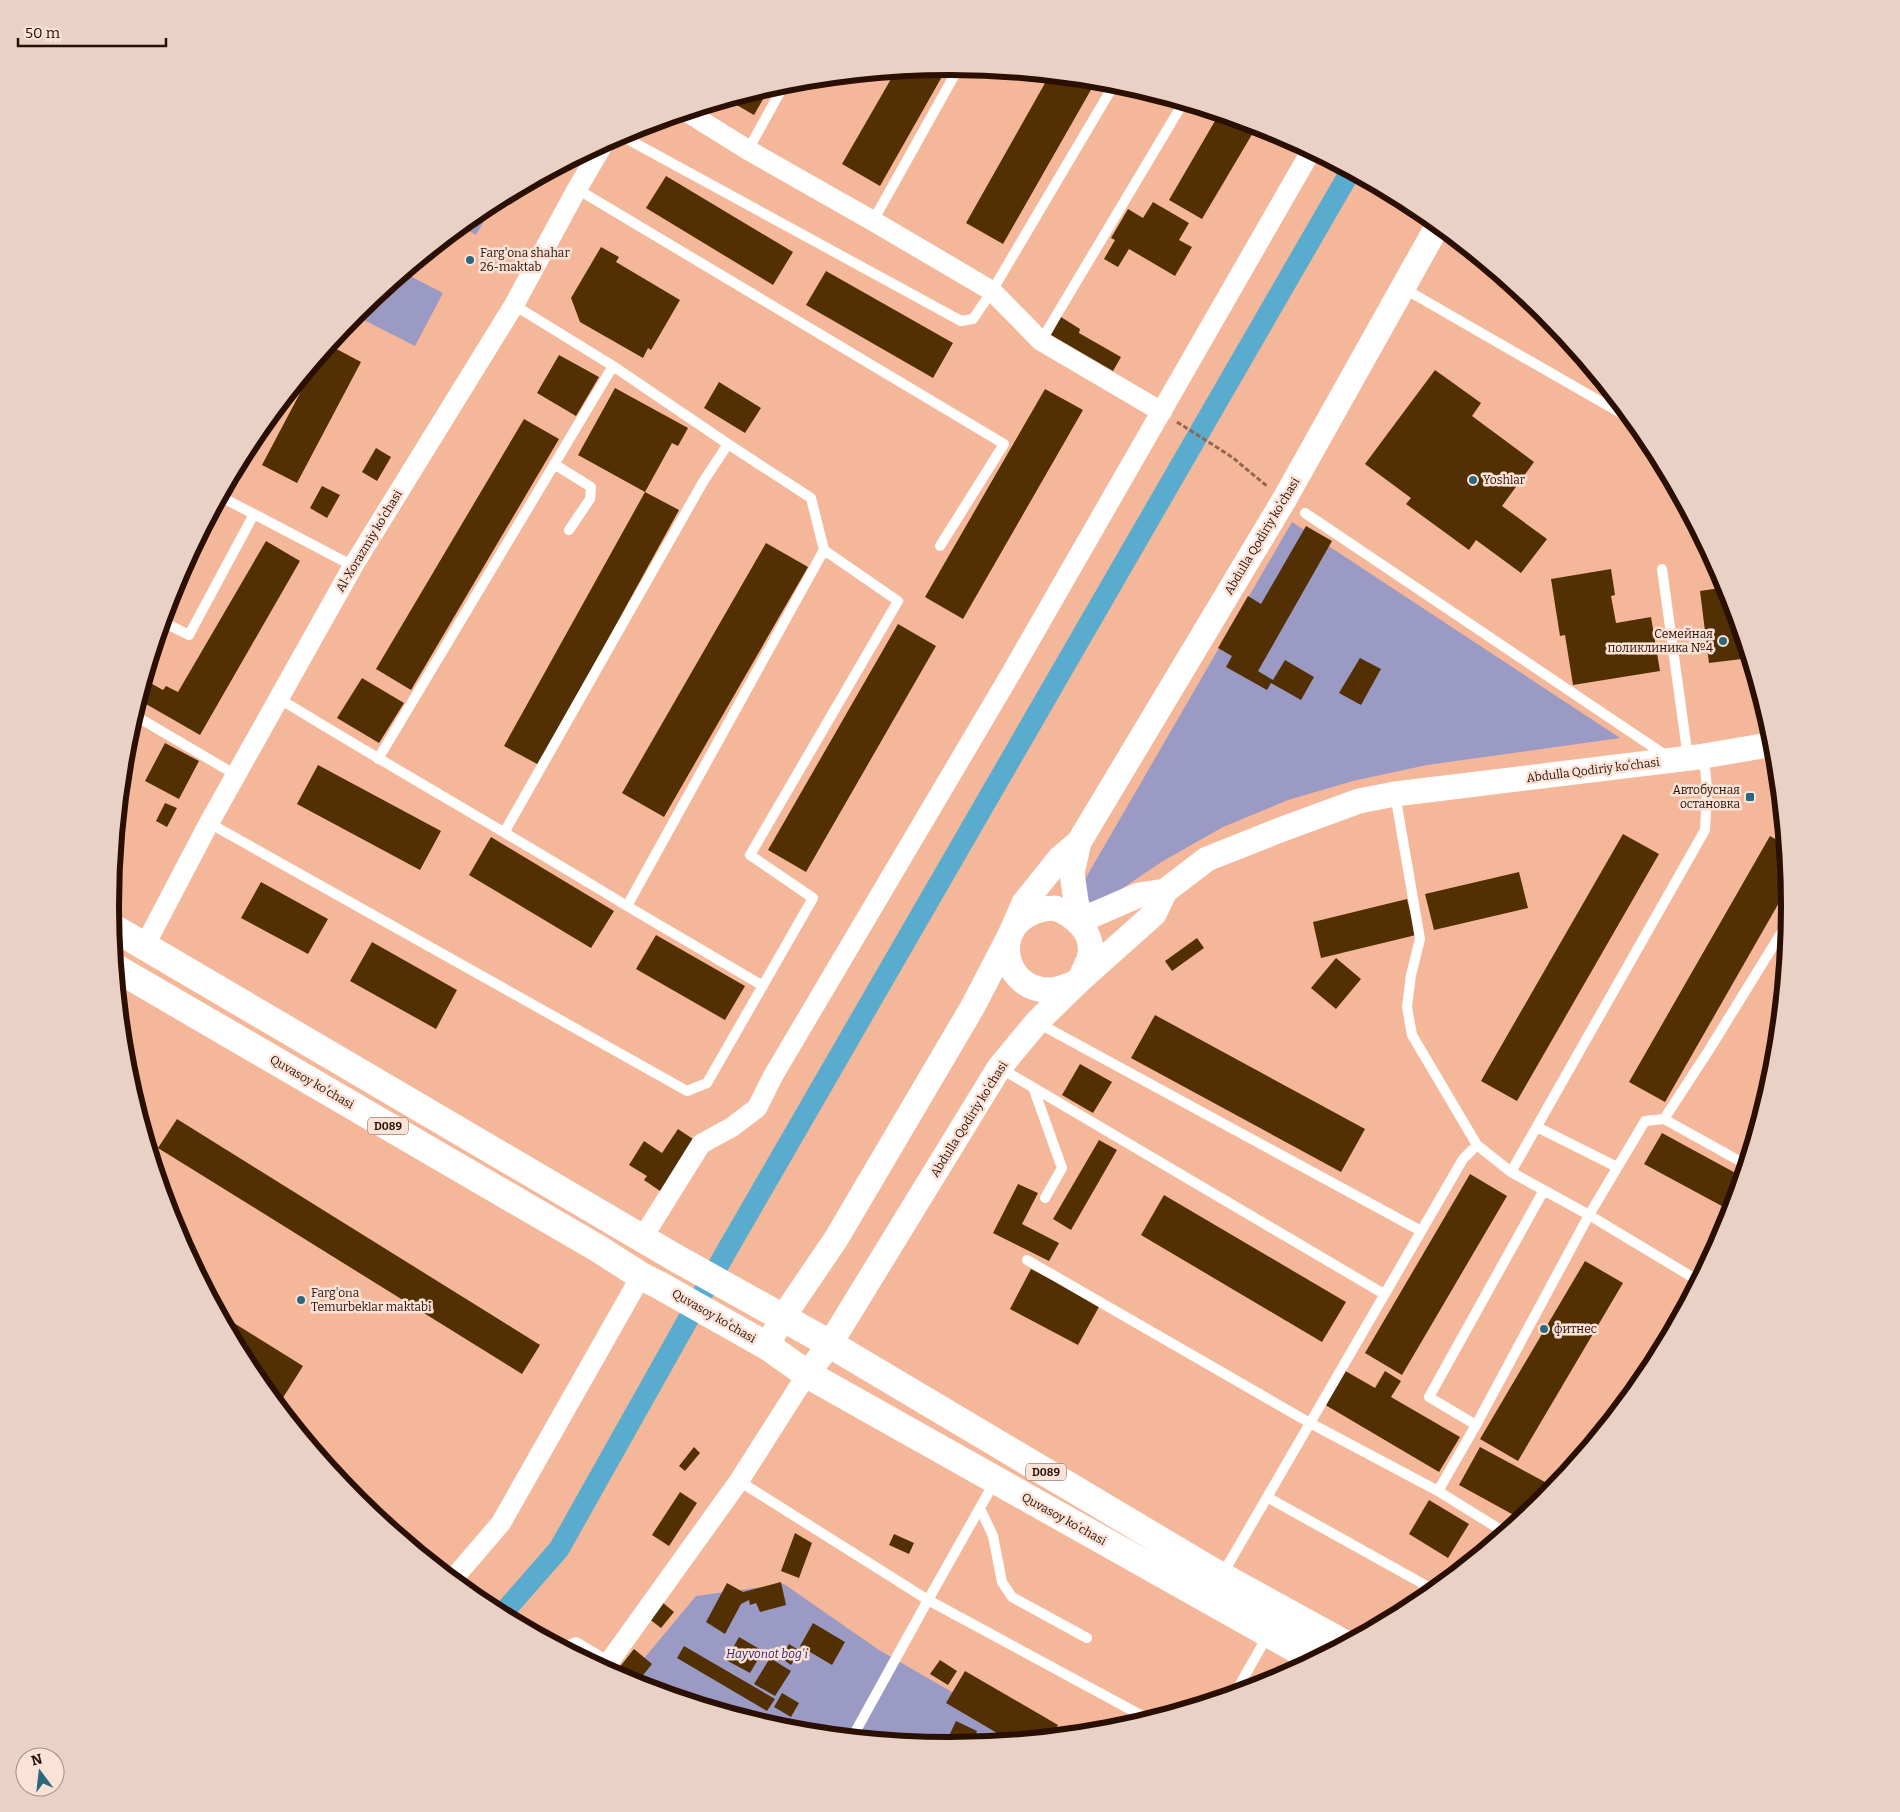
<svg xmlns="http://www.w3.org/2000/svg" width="1900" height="1812" viewBox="0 0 1900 1812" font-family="Bitter,serif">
<rect width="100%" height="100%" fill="#f5b79a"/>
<!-- green -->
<path fill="#9b9ac4" d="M 495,202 L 476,235 L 461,226 L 484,208 Z
M 404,273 L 443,293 L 415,346 L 354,315 Z
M 1292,522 L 1620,738 L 1427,765 L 1353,781 L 1288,800 L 1223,827 L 1163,861 L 1105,900 L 1093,903 L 1086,900 L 1084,881 Z
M 784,1584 L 879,1650 L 1032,1738 L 950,1746 L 786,1730 L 626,1680 L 696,1596 Z"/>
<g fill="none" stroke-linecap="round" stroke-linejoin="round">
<!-- canal -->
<path stroke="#59accd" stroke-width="21" d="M 502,1614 L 559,1549 L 726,1252 L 1350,172"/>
</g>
<!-- building -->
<path fill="#533003" d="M 948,66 L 880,186 L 842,164 L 895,72 Z
M 1049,76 L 1096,81 L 1003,244 L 966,223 Z
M 770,87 L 754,115 L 728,100 Z
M 1219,114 L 1257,126 L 1202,219 L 1169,200 Z
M 666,176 L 793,252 L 773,285 L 646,208 Z
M 1153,202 L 1189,223 L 1179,240 L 1192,247 L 1175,276 L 1129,249 L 1118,267 L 1104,259 L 1115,240 L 1111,238 L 1128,209 L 1143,218 Z
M 601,247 L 619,257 L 616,262 L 680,300 L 651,350 L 648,348 L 643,358 L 580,322 L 571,298 Z
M 826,271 L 953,343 L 933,378 L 806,305 Z
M 1061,317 L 1080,329 L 1079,333 L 1121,357 L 1113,371 L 1051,335 Z
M 329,345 L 361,362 L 297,483 L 262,465 L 318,359 Z
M 559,355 L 599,377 L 576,416 L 537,393 Z
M 1435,370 L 1481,403 L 1472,416 L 1534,462 L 1502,506 L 1547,539 L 1521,573 L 1476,540 L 1469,550 L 1406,504 L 1411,498 L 1365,464 Z
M 719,382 L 761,408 L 745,433 L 704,408 Z
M 615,388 L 688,428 L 678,446 L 672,443 L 645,492 L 578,455 Z
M 1045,389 L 1083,410 L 963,619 L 925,597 Z
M 524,419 L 559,439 L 411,690 L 376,669 Z
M 376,448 L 391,457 L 377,481 L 362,472 Z
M 322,486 L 340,495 L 327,518 L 310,508 Z
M 645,492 L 679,510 L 539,765 L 504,746 Z
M 1306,526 L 1332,541 L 1258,671 L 1273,680 L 1285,660 L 1314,677 L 1301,700 L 1271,683 L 1267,690 L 1226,667 L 1232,656 L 1218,648 L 1248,596 L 1261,604 Z
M 266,541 L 300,561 L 200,735 L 139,700 L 145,680 L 163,690 L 166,686 L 178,692 Z
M 766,543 L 808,567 L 664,817 L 622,793 Z
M 1611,569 L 1615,595 L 1611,596 L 1616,623 L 1651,617 L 1660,671 L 1573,685 L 1565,635 L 1560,636 L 1551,579 Z
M 1727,587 L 1737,623 L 1742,659 L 1709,663 L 1700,591 Z
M 898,624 L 936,646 L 806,872 L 768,850 Z
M 1360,658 L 1381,669 L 1361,705 L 1339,693 Z
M 362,678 L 404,703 L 379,743 L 337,718 Z
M 165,743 L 199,761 L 179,799 L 145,781 Z
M 1775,761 L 1777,772 L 1771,773 L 1769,762 Z
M 318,765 L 441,831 L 420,870 L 297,804 Z
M 165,803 L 177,808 L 167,827 L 156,821 Z
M 1623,834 L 1659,854 L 1517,1101 L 1481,1081 Z
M 1770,836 L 1784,844 L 1788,887 L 1665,1102 L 1629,1082 Z
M 491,837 L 614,911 L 591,948 L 469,875 Z
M 1519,872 L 1528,908 L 1434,930 L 1425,894 Z
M 261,882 L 328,919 L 308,954 L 241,918 Z
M 1407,899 L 1416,935 L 1321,958 L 1313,922 Z
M 656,935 L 745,986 L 725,1020 L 636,969 Z
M 1197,938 L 1204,948 L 1172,971 L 1165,961 Z
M 372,942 L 457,990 L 436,1029 L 350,981 Z
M 1336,958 L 1361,979 L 1336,1009 L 1311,988 Z
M 1155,1015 L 1365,1129 L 1341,1172 L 1131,1058 Z
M 1080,1064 L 1112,1082 L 1093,1113 L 1062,1095 Z
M 177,1119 L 540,1345 L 522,1374 L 158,1148 Z
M 678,1129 L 696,1141 L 663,1193 L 644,1180 L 647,1176 L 629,1165 L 644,1141 L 662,1153 Z
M 1662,1133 L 1741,1176 L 1731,1211 L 1644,1164 Z
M 1099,1140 L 1117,1150 L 1071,1230 L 1053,1219 Z
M 1470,1174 L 1507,1196 L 1402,1375 L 1365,1353 Z
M 1018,1184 L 1038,1193 L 1022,1224 L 1059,1243 L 1049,1261 L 993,1233 Z
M 1164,1195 L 1346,1302 L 1322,1342 L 1141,1235 Z
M 1585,1261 L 1623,1283 L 1518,1461 L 1480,1439 Z
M 1031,1269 L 1100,1305 L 1078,1345 L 1010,1309 Z
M 221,1315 L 303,1366 L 279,1404 L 252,1372 Z
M 1342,1369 L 1375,1388 L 1385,1371 L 1401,1381 L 1391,1397 L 1460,1437 L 1439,1472 L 1322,1403 Z
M 694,1447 L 700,1453 L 685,1471 L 679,1466 Z
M 1480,1447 L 1545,1482 L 1528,1513 L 1521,1519 L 1459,1485 Z
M 680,1492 L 697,1503 L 669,1546 L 652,1535 Z
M 1429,1500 L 1469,1524 L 1448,1558 L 1409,1534 Z
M 375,1513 L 390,1523 L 388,1526 L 374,1514 Z
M 795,1533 L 812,1543 L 799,1578 L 781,1571 Z
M 894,1534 L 914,1543 L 909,1554 L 889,1545 Z
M 781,1582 L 786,1605 L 760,1612 L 756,1603 L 750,1605 L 749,1600 L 741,1604 L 725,1634 L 706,1622 L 727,1583 L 743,1592 Z
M 662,1602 L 674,1612 L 661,1628 L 648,1618 Z
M 813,1623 L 845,1642 L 832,1665 L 800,1646 Z
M 739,1637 L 763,1651 L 750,1673 L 726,1660 Z
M 789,1644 L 800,1651 L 791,1665 L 781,1658 Z
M 684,1646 L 775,1699 L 767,1711 L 677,1658 Z
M 634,1649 L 652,1664 L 636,1684 L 614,1674 Z
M 770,1658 L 791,1671 L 775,1696 L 754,1684 Z
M 940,1660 L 957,1671 L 948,1685 L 930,1674 Z
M 965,1671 L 1058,1725 L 1051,1736 L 1009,1740 L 946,1703 Z
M 782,1693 L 799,1703 L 791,1717 L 774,1707 Z
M 956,1721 L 977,1731 L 972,1744 L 962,1745 L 948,1738 Z"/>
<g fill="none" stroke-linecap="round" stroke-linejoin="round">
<!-- path -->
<path stroke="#936651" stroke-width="3" stroke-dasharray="5 2.5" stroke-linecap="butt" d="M 1177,422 L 1232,457 L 1268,487"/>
<!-- service -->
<path stroke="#fff" stroke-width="10" d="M 620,135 L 961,321 L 973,319 L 992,291 L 1115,83
M 748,150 L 785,83
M 577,189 L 1004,444 L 940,546
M 873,221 L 959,67
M 1403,288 L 1631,419
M 514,305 L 613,366
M 1041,341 L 1183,103
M 554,464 L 591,487 L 590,499 L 569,530
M 221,497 L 254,514
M 1305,513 L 1668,757
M 1662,569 L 1688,758
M 163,622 L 189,635 L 254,514 L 353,566
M 278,698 C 394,769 511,835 627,906
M 134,715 L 236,775
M 378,759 L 613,366 L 728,444
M 1395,794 L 1420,939 L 1411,975 L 1407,1007 L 1412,1035 L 1477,1145 L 1511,1172 L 1589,1215 L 1697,1280
M 209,823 L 687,1091 L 707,1083 L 813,898 L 750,855 L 898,601 L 824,550 L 627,906 L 763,986
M 505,831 L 703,482 L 728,444 L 811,498 L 824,550
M 1038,1023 L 1421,1231
M 1000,1068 L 1384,1294
M 1033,1087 L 1062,1168 L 1045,1198
M 1664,1119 L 1745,1164
M 1537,1127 L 1617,1167
M 1511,1172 L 1705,830 L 1707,789 L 1704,757
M 1027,1260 L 1310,1423 L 1438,1491 L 1476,1425 L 1429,1397 L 1544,1190
M 1628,1397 L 1695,1285
M 1476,1425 L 1589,1215 L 1645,1121 L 1664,1119 L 1709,1050 L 1788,922
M 739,1481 L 928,1600 L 853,1736
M 995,1481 L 928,1600 L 1148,1719
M 1438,1491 L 1504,1532
M 1267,1497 L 1434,1590
M 980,1508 L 993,1536 L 1002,1582 L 1012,1597 L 1087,1638
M 1222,1575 L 1463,1159 L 1477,1145
M 564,1647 L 576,1642 L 610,1662
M 1235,1693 L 1268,1635"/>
<!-- minor -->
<path stroke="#fff" stroke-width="20" d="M 687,112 L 748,150 L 873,221 L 992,291 L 1041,341 L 1162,412
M 145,945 L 209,823 L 353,566 L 514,305 L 577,189 L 604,143
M 643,1237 L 701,1144 L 732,1127 L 757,1108 L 773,1076 L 1010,675 L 1311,151
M 453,1579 L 501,1523 L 641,1276
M 604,1669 L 739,1481 L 807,1374"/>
<!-- tertiary -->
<path stroke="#fff" stroke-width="25" d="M 1165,891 L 1139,895 L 1079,921 L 1072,873 L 1079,842 L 1284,500 L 1438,225
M 1055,908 C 1076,916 1096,934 1089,959 C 1086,966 1082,974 1079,981 C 1070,985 1060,990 1050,990 C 997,991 988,910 1055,908 Z
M 767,1346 L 783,1317 L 836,1239 L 972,1008 L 1010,935 L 1024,903 L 1060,858 L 1079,842
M 807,1374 L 830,1344 L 999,1068 L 1037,1022 L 1079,981 L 1154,914 L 1165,891 L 1207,859 L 1280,830 L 1359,801 L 1395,794 L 1698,757 L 1774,744"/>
<!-- primary -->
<path stroke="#fff" stroke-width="28" d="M 112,927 L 674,1257 L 830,1344 L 1210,1570 L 1343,1643
M 116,968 L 599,1249 L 641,1276 L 659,1285 L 767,1346 L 807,1374 L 1314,1659"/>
</g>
<!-- markers -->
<g fill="#2b687f" stroke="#fbe2d7" stroke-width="2">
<circle cx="470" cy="260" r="5"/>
<circle cx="1473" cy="480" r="5"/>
<circle cx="1723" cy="641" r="5"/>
<rect x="1745" y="792" width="10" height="10" rx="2.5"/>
<circle cx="301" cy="1300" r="5"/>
<circle cx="1544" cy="1329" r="5"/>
</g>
<g text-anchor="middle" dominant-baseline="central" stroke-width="5" stroke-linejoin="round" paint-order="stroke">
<!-- shield labels -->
<g fill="#fbe2d7" stroke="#694e42" stroke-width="1">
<rect x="368" y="1117.5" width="40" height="17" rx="4"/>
<rect x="1026" y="1463.5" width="40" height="17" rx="4"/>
</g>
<g font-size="11" font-weight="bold" fill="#2a0f02">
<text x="388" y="1126">D089</text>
<text x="1046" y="1472">D089</text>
</g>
<!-- poi labels -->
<g font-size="12" fill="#2a0f02" stroke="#fbe2d7" text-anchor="start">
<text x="480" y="253">Farg'ona shahar<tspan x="480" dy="14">26-maktab</tspan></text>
<text x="1483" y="480">Yoshlar</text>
<text x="1713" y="634" text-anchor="end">Семейная<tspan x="1713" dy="14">поликлиника №4</tspan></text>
<text x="1740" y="790" text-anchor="end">Автобусная<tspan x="1740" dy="14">остановка</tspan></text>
<text x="311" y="1293">Farg'ona<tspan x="311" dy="14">Temurbeklar maktabi</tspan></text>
<text x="1554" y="1329">фитнес</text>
</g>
<!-- street labels -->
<g font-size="12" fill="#2a0f02" stroke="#fbe2d7">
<text transform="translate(1262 536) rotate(-59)">Abdulla Qodiriy koʻchasi</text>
<text transform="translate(369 541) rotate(-59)">Al-Xorazmiy koʻchasi</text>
<text transform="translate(1593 770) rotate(-7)">Abdulla Qodiriy koʻchasi</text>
<text transform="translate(312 1082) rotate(30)">Quvasoy koʻchasi</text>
<text transform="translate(969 1119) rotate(-58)">Abdulla Qodiriy koʻchasi</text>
<text transform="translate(714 1316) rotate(30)">Quvasoy koʻchasi</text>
<text transform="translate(1064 1519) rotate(29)">Quvasoy koʻchasi</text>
</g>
<!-- park labels -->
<g font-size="12" font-style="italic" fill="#342671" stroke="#fbe2d7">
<text x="767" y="1654">Hayvonot bog'i</text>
</g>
</g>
<!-- crop -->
<path d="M0 0H1900V1812H0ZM119 906a831 831 0 1 1 1662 0a831 831 0 1 1-1662 0Z" fill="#ead1c6" fill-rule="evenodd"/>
<path fill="none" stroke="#2a0f02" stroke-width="6" d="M119 906a831 831 0 1 1 1662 0a831 831 0 1 1-1662 0Z"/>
<!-- north arrow -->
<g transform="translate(40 1772) rotate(345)"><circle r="24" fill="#fbe2d7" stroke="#a78e82"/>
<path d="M0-4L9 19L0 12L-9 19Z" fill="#2b687f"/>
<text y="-8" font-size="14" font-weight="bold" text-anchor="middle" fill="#2a0f02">N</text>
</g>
<!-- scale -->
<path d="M18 38v8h148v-8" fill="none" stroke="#2a0f02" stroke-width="2.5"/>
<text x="25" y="38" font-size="15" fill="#2a0f02" stroke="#fbe2d7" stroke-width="4" paint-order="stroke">50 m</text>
</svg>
